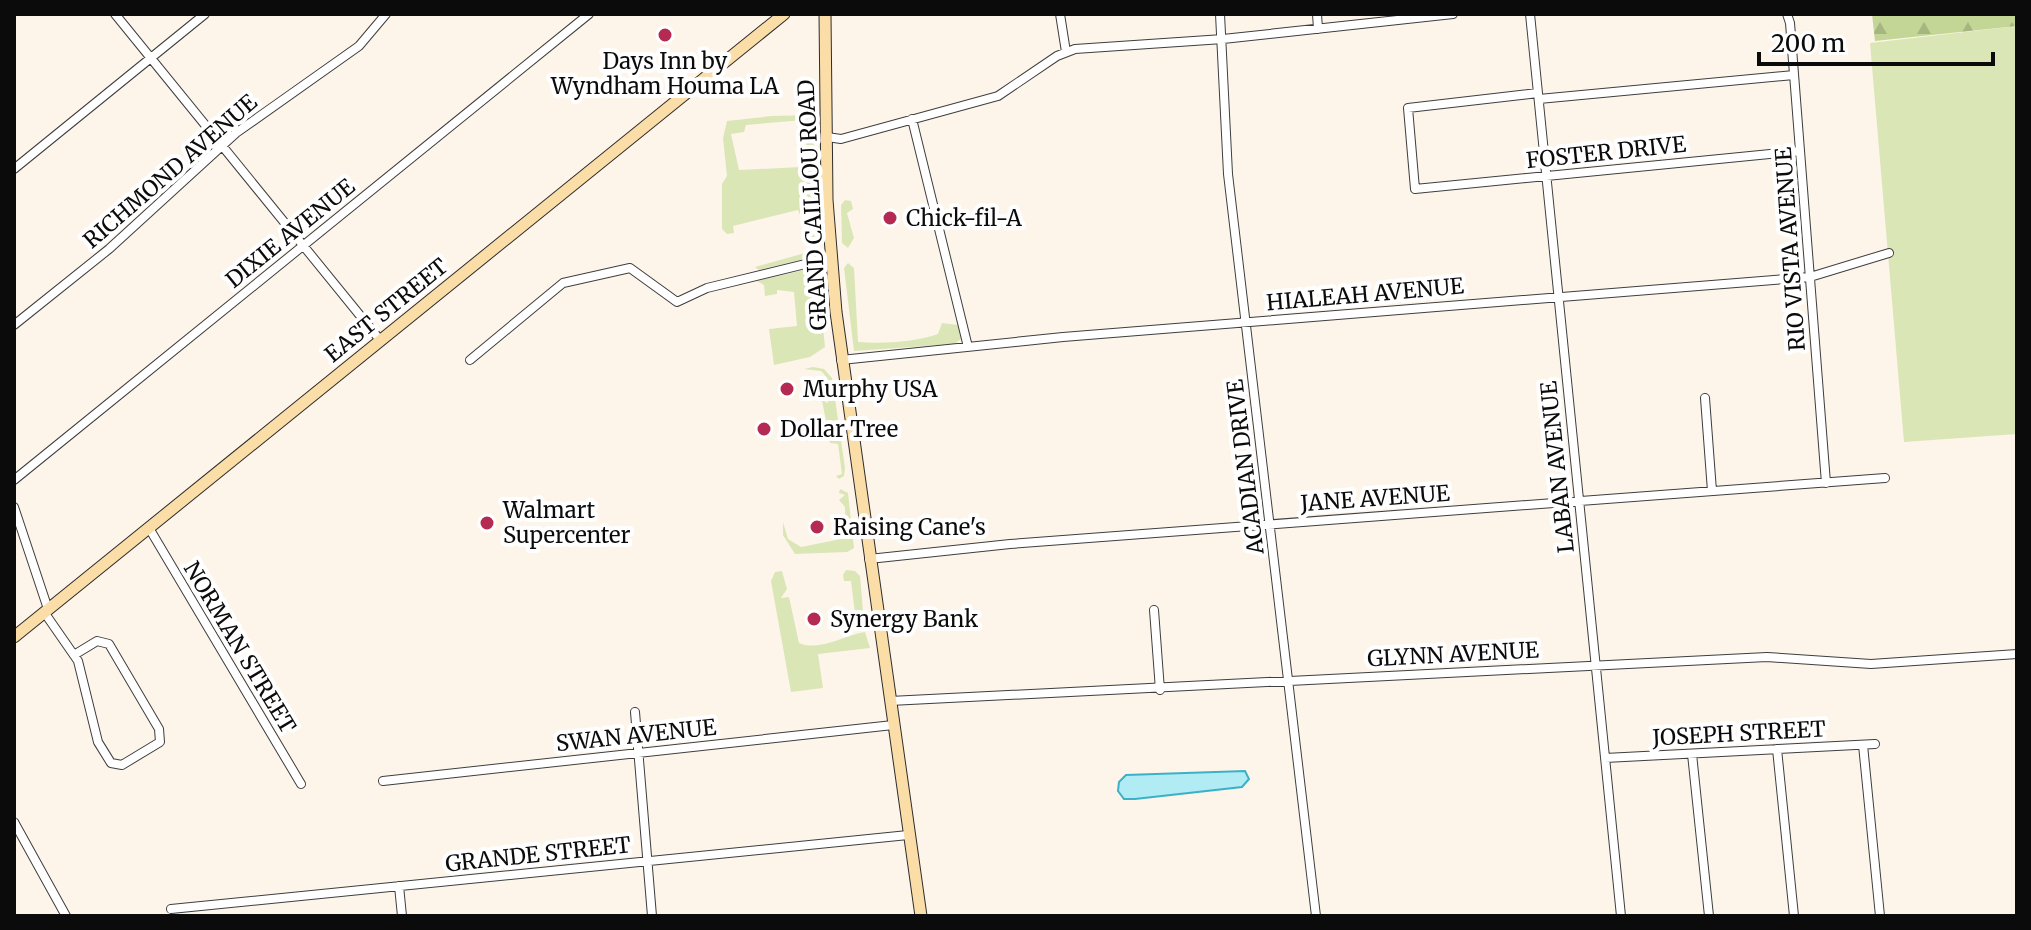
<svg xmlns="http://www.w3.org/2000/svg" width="2031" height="930" viewBox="0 0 2031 930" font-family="Merriweather,serif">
<defs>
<pattern id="forest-firs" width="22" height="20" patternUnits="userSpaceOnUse" patternTransform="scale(2)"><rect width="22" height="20" fill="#c3d696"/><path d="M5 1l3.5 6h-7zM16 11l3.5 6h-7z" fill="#a6b680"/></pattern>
</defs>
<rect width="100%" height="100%" fill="#fef5ea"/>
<!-- grass -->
<path fill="#dbe6b6" d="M 2017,26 L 2017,434 L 1904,442 L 1870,43 Z
M 772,116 L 812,115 L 815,122 L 809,127 L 803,120 L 746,125 L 744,132 L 731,134 L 739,170 L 801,167 L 807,161 L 806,143 L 811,139 L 815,145 L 815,210 L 811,214 L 800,215 L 798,210 L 733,226 L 734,233 L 727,234 L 722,229 L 722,184 L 727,176 L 723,138 L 727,121 Z
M 845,200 L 851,201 L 853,209 L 847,213 L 854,238 L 848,248 L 842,243 L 841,205 Z
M 809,228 L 814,230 L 815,256 L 759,270 L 755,267 L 812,251 L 811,231 L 805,229 Z
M 848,263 L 854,268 L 858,342 C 884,344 914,342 938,334 L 942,323 L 958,325 L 961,339 L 954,344 L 854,351 L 844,268 Z
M 817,267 L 825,347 L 810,357 L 774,365 L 769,329 L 797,326 L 794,292 L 777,290 L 777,294 L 765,296 L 764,285 L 757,281 Z
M 813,367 L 824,369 L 832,378 L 845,468 L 844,476 L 839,479 L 836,476 L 842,474 L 838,444 L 830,443 L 822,400 L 828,403 C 830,394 830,378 821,371 L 804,369 Z
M 840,489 L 848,493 L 854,548 L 847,552 L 795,554 L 783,535 L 783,522 L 788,539 L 801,547 L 846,538 L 845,507 L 839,500 L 845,495 L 839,493 Z
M 846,570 L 855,571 L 860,576 L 864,623 L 851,624 L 856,622 L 851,581 L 844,581 L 843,575 Z
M 782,571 L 787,589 L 781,598 L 789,597 L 799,643 C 820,652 844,635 865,632 L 870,648 L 818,654 L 823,688 L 791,692 L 771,581 L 775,572 Z"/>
<!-- forest -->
<path fill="url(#forest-firs)" d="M 1872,14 L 2017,14 L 2017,26 L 1875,41 Z"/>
<!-- water -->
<path fill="#b1ebf3" stroke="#3bb1c7" stroke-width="2" d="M 1245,771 L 1249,779 L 1242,787 L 1135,799 L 1124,799 L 1118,791 L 1119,782 L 1126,775 Z"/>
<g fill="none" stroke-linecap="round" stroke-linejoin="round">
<!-- street casing -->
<g stroke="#3e3e3e" stroke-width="10">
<path id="street" d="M 115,14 L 380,340
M 1060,14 L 1066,52
M 1220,14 L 1228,174 L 1316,916
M 1317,14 L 1318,29
M 1530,14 L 1621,916
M 1787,14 L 1790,23 L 1826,483
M 1538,93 L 1408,108 L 1415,189 L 1800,151
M 1539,99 L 1794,75
M 912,119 L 968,347
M 827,137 L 841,139 L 998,96 L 1057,56 L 1075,49 L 1223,39 L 1453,14
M 14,169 L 205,14
M 14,325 L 109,249 L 236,133 L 359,46 L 386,14
M 470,360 L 563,283 L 630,268 L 677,302 L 707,288 L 830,258
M 841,360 L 1063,337 L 1810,277 L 1889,253
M 1705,398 L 1712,491
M 14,480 L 589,14
M 14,507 L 48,609
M 149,528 L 301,784
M 869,559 L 1010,544 L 1885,478
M 1154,610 L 1160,690
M 44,612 L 78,661 L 98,742 L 111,763 L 122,765 L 160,742 L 159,729 L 109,644 L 97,641 L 74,655
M 890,701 L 1767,657 L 1871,664 L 2017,654
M 635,712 L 652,916
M 1863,745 L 1880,916
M 1777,749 L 1794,916
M 1692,754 L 1709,916
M 1605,758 L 1875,744
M 383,781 L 893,725
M 14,822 L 66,916
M 399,886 L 402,916
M 171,909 L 908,835"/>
</g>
<!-- secondary casing -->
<g stroke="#2d2d2d" stroke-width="13">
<path id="secondary" d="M 825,14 L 827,200 L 836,312 L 921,916
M 14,637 L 784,14"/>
</g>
<!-- street -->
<use href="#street" stroke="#fff" stroke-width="8"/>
<!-- secondary -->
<use href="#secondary" stroke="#fbdda7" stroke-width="11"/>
</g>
<!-- markers -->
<g fill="#b42a53" stroke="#fff" stroke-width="3">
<circle cx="665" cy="35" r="8"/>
<circle cx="890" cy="218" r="8"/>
<circle cx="787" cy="389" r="8"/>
<circle cx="764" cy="429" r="8"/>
<circle cx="487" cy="523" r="8"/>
<circle cx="817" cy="527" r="8"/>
<circle cx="814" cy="619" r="8"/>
</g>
<g text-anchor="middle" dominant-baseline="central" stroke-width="8" stroke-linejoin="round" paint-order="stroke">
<!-- poi labels -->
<g font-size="22" fill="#0b0b0b" stroke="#fff" text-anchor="start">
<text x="665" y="61" text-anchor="middle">Days Inn by<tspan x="665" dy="25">Wyndham Houma LA</tspan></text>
<text x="906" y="218">Chick-fil-A</text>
<text x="803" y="389">Murphy USA</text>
<text x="780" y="429">Dollar Tree</text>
<text x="503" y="510">Walmart<tspan x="503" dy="25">Supercenter</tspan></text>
<text x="833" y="527">Raising Cane's</text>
<text x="830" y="619">Synergy Bank</text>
</g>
<!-- street labels -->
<g font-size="22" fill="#0b0b0b" stroke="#fff">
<text transform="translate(1606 152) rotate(-6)">FOSTER DRIVE</text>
<text transform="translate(170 171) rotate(-41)">RICHMOND AVENUE</text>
<text transform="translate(812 205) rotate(-93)">GRAND CAILLOU ROAD</text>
<text transform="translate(290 233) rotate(-39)">DIXIE AVENUE</text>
<text transform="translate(1790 249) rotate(-94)">RIO VISTA AVENUE</text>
<text transform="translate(1365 294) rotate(-5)">HIALEAH AVENUE</text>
<text transform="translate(386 310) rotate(-39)">EAST STREET</text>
<text transform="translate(1245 467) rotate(-97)">ACADIAN DRIVE</text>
<text transform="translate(1557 467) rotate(-96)">LABAN AVENUE</text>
<text transform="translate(1375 498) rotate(-4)">JANE AVENUE</text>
<text transform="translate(240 647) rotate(59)">NORMAN STREET</text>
<text transform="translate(1453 654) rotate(-3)">GLYNN AVENUE</text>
<text transform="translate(1739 733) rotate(-3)">JOSEPH STREET</text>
<text transform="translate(636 735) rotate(-6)">SWAN AVENUE</text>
<text transform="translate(538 854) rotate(-6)">GRANDE STREET</text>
</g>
</g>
<!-- border -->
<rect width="2031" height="930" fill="none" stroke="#0b0b0b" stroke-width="32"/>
<!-- scale -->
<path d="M1759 52v12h234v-12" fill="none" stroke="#0b0b0b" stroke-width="4"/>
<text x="1771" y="52" font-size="24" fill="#0b0b0b" stroke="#ffffff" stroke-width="6" paint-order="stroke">200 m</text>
</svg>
